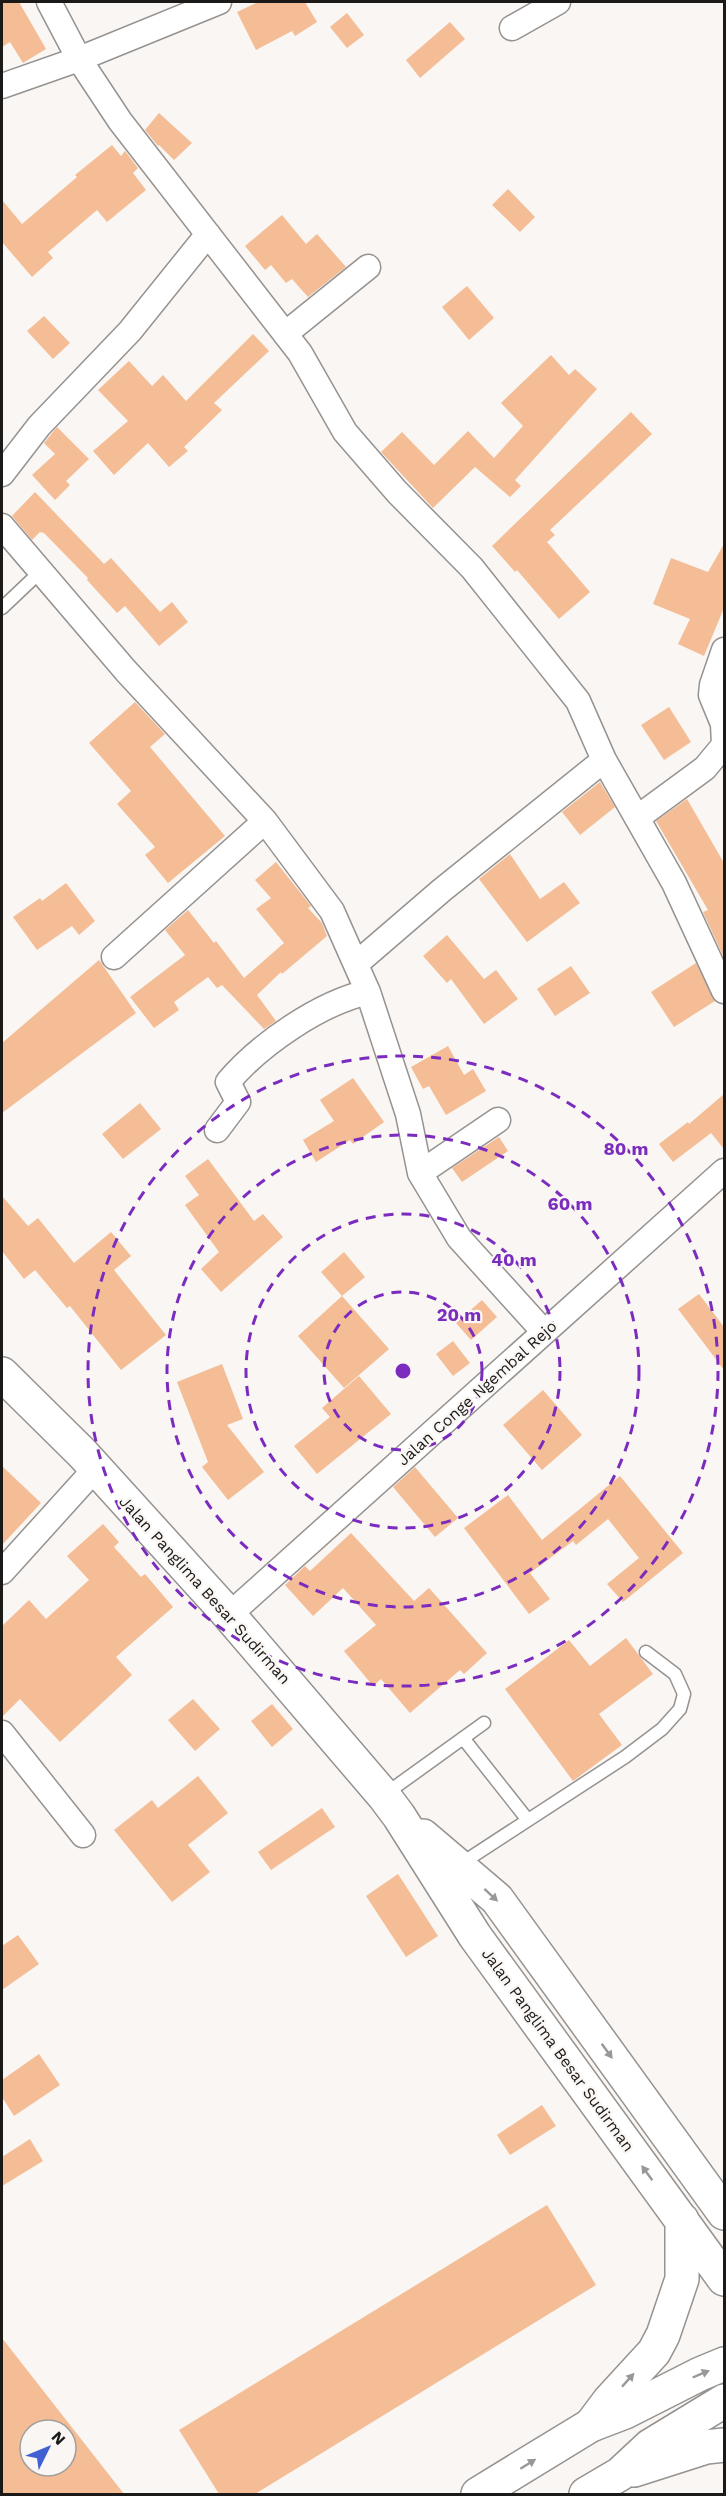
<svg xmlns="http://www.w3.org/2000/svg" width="726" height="2496" viewBox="0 0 726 2496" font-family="'Work Sans',sans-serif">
<rect width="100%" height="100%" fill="#f9f6f3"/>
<!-- building -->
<path fill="#f4bd95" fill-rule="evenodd" d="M 2,2 L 19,2 L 46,49 L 23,63 L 10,42 L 2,47 Z
M 258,2 L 305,2 L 317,22 L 295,36 L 292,31 L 256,50 L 237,12 Z
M 347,13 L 364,35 L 347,48 L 330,27 Z
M 450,22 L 465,39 L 420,78 L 406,60 Z
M 159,113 L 192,143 L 174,160 L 159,145 L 158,146 L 145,130 Z
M 112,145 L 121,156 L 125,151 L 138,168 L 133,173 L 146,190 L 107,222 L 97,210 L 48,252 L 53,258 L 32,277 L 2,242 L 2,200 L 22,224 L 77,177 L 75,175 Z
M 508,189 L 535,217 L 520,232 L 492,205 Z
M 282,215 L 306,244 L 317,234 L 346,267 L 308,297 L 292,279 L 286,283 L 271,265 L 265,270 L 245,246 Z
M 467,286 L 494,318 L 469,340 L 442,307 Z
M 44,316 L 70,343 L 53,359 L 27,331 Z
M 253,334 L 269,351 L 214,403 L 222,410 L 184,447 L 188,451 L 169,467 L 148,443 L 114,475 L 93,451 L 128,421 L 98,390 L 129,361 L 152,386 L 163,375 L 186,401 Z
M 551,355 L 569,375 L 575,369 L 597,389 L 515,480 L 521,486 L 510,497 L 475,467 L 433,508 L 381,452 L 402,432 L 434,465 L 468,431 L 494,458 L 523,426 L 501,403 Z
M 631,412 L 652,434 L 550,530 L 555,535 L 547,542 L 590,592 L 559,619 L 517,570 L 515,572 L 492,546 Z
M 57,427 L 89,459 L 66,481 L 70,485 L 55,500 L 32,475 L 55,454 L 44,443 Z
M 35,492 L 104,564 L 111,558 L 160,612 L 172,602 L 188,622 L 159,646 L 125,606 L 117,613 L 87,580 L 88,578 L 44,533 L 40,532 L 32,540 L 12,516 Z
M 724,544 L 724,608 L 704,656 L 678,644 L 690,619 L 653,604 L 671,558 L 708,572 Z
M 135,702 L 165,734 L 150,747 L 225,836 L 168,883 L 145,855 L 155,847 L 117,804 L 131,791 L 89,743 Z
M 669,707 L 691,742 L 664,760 L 641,725 Z
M 600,782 L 615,807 L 580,835 L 562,812 Z
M 687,799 L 724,863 L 724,958 L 703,912 L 708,910 L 656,821 Z
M 510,854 L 540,899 L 564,882 L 580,903 L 527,942 L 479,879 Z
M 276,862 L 311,906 L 308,908 L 322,923 L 327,936 L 282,974 L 281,972 L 257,995 L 276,1021 L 264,1029 L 222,985 L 217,988 L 208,977 L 174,1002 L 179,1010 L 154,1028 L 130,997 L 185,955 L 165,930 L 188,910 L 214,943 L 216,941 L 244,978 L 284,943 L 256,909 L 271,898 L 255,880 Z
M 66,883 L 95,921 L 79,935 L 72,926 L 37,950 L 13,917 L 40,898 L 42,901 Z
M 447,935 L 484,979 L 496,970 L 518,999 L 484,1024 L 451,979 L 447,983 L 423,956 Z
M 99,960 L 136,1013 L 2,1113 L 2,1043 Z
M 696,963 L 715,1001 L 674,1027 L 651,992 Z
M 571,966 L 590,993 L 555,1016 L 537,989 Z
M 448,1046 L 464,1075 L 473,1069 L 486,1091 L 446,1115 L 429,1086 L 423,1089 L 411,1067 Z
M 353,1078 L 384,1122 L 353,1144 L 350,1140 L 316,1162 L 303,1140 L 334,1121 L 320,1100 Z
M 724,1094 L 724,1149 L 711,1133 L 673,1162 L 659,1144 L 688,1122 L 689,1124 Z
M 140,1103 L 161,1129 L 123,1159 L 102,1134 Z
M 499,1137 L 508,1151 L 462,1182 L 452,1168 Z
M 208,1159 L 254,1221 L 263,1214 L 283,1237 L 221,1292 L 201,1269 L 219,1252 L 185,1205 L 199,1195 L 185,1176 Z
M 2,1196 L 28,1226 L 38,1218 L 74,1263 L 111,1232 L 131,1256 L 114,1270 L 166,1335 L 121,1370 L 70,1306 L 67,1308 L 35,1270 L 24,1279 L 2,1251 Z
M 344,1252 L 365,1277 L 342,1296 L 389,1349 L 344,1388 L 298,1336 L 342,1296 L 321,1272 Z
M 699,1294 L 724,1327 L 724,1370 L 678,1309 Z
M 482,1300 L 497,1317 L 471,1340 L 456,1323 Z
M 453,1341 L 470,1363 L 453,1376 L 436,1354 Z
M 222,1364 L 243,1419 L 227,1425 L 264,1472 L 228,1500 L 202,1467 L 208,1462 L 177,1382 Z
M 359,1376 L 391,1414 L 317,1474 L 294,1446 L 330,1417 L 322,1408 Z
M 543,1390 L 582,1435 L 542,1470 L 503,1425 Z
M 2,1466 L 41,1503 L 2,1545 Z
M 415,1467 L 458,1518 L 435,1537 L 393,1487 Z
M 620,1476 L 683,1553 L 623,1602 L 607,1584 L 639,1558 L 608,1519 L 576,1545 L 573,1541 L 530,1573 L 550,1599 L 529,1614 L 464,1528 L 508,1495 L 542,1540 Z
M 103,1524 L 119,1542 L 114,1547 L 141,1577 L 145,1574 L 173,1607 L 116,1657 L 132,1675 L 60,1742 L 20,1699 L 2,1717 L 2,1626 L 29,1600 L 46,1619 L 89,1580 L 67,1556 Z
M 351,1533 L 414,1601 L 429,1588 L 487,1653 L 464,1674 L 460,1670 L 410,1713 L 381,1679 L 373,1686 L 344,1651 L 376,1625 L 343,1588 L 313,1616 L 285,1585 L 305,1566 L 310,1571 Z
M 626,1638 L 653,1674 L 599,1714 L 622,1745 L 573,1781 L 505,1689 L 569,1640 L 590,1666 Z
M 193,1699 L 220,1729 L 195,1751 L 168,1720 Z
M 272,1704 L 293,1729 L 272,1747 L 251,1721 Z
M 198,1776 L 228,1813 L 188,1845 L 210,1872 L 172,1902 L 114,1830 L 152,1800 L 158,1808 Z
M 322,1808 L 335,1827 L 271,1870 L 258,1852 Z
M 398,1874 L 438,1936 L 406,1957 L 366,1896 Z
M 18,1935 L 39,1964 L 2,1990 L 2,1946 Z
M 39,2054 L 60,2085 L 14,2116 L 2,2097 L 2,2080 Z
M 542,2105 L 556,2126 L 510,2155 L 497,2135 Z
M 30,2139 L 43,2161 L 2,2186 L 2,2157 Z
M 547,2205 L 596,2285 L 255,2494 L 219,2494 L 179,2430 Z
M 2,2338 L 124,2494 L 2,2494 ZM 30,2430 L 66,2430 L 66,2466 L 30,2466 Z"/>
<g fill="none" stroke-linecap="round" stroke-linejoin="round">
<!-- lane casing -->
<g stroke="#959290" stroke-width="15">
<path id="lane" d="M 2,608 L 40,572
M 463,1738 L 527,1819
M 384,1795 L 484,1723
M 459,1865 L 625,1757 L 662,1729 L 680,1709 L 684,1694 L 675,1674 L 646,1652"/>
</g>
<!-- street casing -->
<g stroke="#959290" stroke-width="27">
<path id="street" d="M 49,2 L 79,59 L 120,121 L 300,353 L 345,432 L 397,492 L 472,568 L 578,701 L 604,760 L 674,883 L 724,991
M 512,28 L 558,2
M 2,86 L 79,59 L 219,2
M 285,334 L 368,267
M 2,474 L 39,426 L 130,331 L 208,234
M 2,526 L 126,671 L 265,821 L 332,911 L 368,992 L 408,1114 L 420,1173 L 459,1238 L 544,1332
M 637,818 L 705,768 L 724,745 L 723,724 L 711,695 L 712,685 L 724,650
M 114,957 L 265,821
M 356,964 L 442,890 L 604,760
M 217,1130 L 238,1102 L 228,1082 C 260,1044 320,1003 368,992
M 420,1173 L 498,1120
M 2,1572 L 96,1468
M 229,1615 L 724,1171
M 2,1733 L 83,1835"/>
</g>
<!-- primary casing -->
<g stroke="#959290" stroke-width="36">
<path id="primary" d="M 2,1374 L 82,1453 L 229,1615 L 384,1796 L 399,1816 L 475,1936 L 724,2279
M 423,1836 L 497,1899 L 724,2213
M 591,2425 L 609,2401 L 654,2352 L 663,2335 L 682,2279 L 682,2220"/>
</g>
<!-- highway casing -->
<g stroke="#959290" stroke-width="36">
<path id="highway" d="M 634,2470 L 706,2447 L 724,2445
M 478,2494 L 591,2425 L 625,2412 L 700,2374 L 724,2364
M 586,2494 L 620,2474 L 650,2446 L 724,2401"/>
</g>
<!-- lane -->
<use href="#lane" stroke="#fff" stroke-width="12"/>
<!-- street -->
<use href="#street" stroke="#fff" stroke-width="24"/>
<!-- primary -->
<use href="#primary" stroke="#fff" stroke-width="33"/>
<!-- highway -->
<use href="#highway" stroke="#fff" stroke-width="33"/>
</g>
<!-- one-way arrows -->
<defs><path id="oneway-solid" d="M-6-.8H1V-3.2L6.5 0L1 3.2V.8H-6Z" transform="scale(1.5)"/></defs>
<g fill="#989898">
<use href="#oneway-solid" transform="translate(491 1895) rotate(43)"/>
<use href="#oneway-solid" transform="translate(607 2051) rotate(54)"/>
<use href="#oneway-solid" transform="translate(647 2173) rotate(-126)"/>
<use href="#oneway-solid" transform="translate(701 2374) rotate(-23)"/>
<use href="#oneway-solid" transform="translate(628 2380) rotate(-48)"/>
<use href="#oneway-solid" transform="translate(528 2464) rotate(-32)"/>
</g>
<!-- distance rings -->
<g fill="none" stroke="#7b2cbf" stroke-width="3" stroke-dasharray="10 8">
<circle cx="403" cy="1371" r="79"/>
<circle cx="403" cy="1371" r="157"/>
<circle cx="403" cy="1371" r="236"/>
<circle cx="403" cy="1371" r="315"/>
</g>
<g text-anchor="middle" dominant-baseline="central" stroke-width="4.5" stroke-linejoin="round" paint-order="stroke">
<!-- street labels -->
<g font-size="16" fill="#1b1a19" stroke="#f9f6f3">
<text transform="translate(477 1393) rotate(-42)">Jalan Conge Ngembal Rejo</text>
<text transform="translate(205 1590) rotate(48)">Jalan Panglima Besar Sudirman</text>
<text transform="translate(558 2050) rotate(54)">Jalan Panglima Besar Sudirman</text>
</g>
</g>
<circle cx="403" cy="1371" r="9" fill="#7b2cbf" stroke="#f9f6f3" stroke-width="3"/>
<g font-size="18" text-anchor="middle" font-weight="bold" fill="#7b2cbf" stroke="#f9f6f3" stroke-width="4.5" stroke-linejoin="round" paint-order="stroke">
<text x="626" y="1155">80 m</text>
<text x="570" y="1210">60 m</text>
<text x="514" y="1266">40 m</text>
<text x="459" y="1321">20 m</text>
</g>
<!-- border -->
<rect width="726" height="2496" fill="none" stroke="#1b1a19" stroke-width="6"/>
<!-- north arrow -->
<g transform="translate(48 2448) rotate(47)"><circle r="28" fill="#f9f6f3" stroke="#a09e9c" stroke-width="1.5"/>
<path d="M0-4.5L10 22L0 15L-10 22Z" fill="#4061d3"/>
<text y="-9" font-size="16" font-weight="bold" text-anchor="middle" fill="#1b1a19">N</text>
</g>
</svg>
